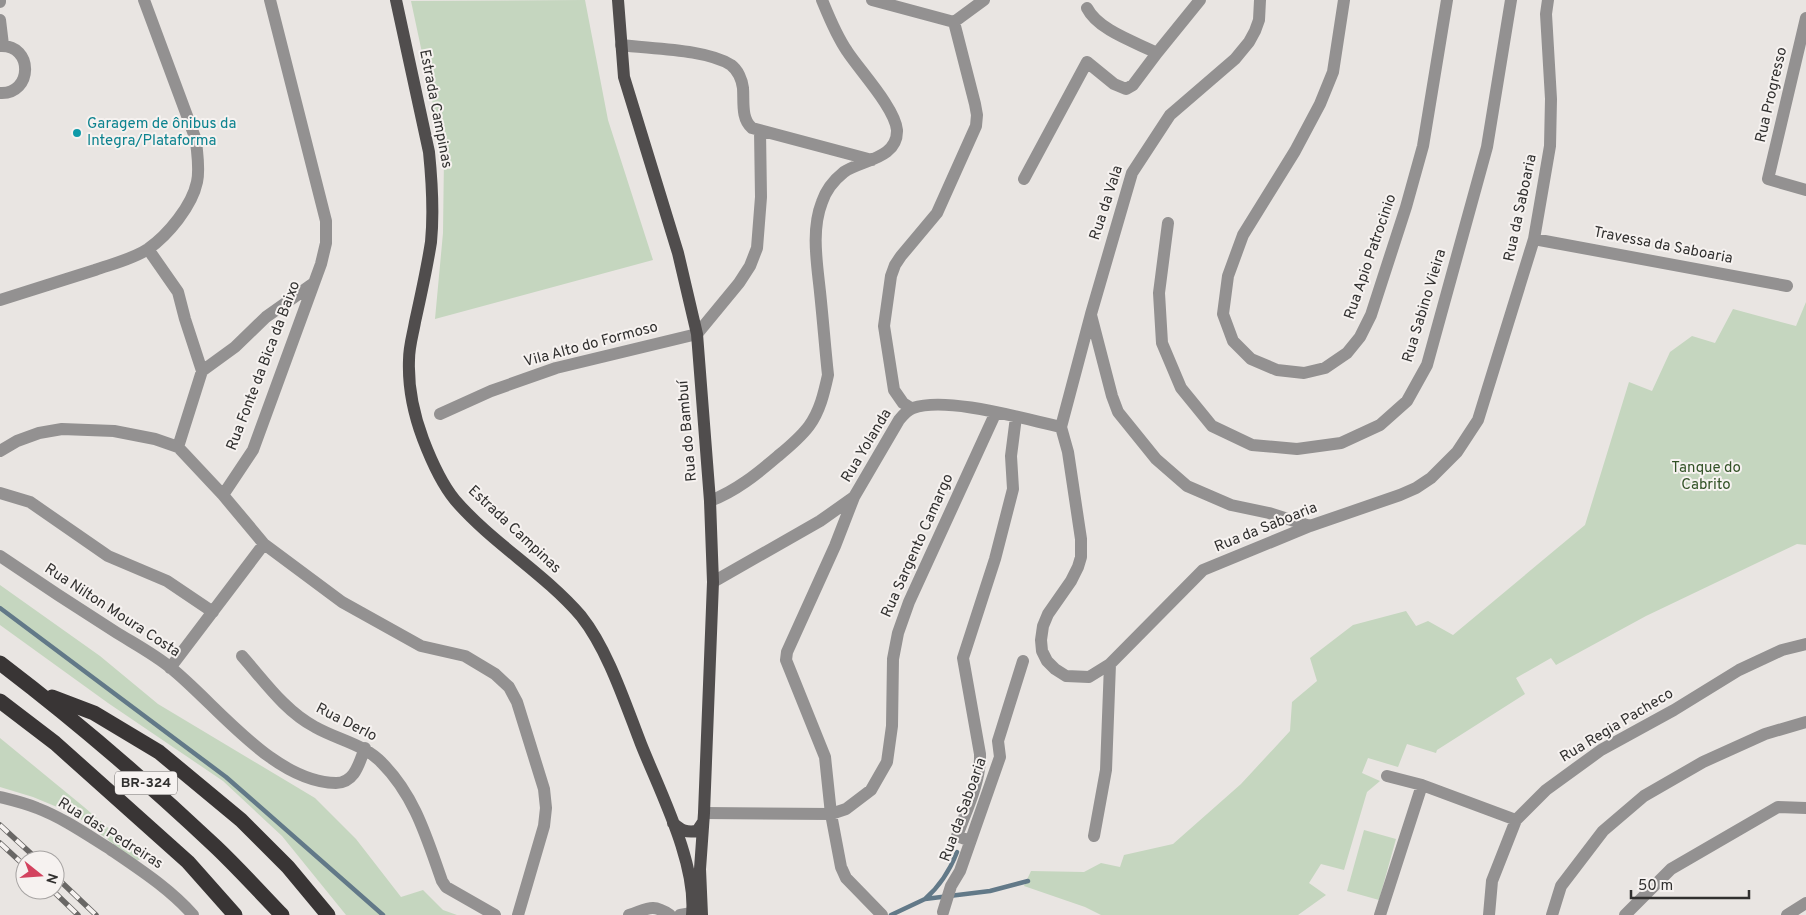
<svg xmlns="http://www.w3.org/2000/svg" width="1806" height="915" viewBox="0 0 1806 915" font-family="Overpass,sans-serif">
<rect width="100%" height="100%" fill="#e9e5e2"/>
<!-- green -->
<path fill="#c5d6bf" d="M 585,0 L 608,120 L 653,260 L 435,319 L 443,233 L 444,156 L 411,1 Z
M 1806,302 L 1806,545 L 1797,544 L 1646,616 L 1556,665 L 1551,658 L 1516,678 L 1525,694 L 1437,750 L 1436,753 L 1407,744 L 1398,767 L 1368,758 L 1362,773 L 1380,781 L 1367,792 L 1344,870 L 1321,864 L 1309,883 L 1326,895 L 1298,915 L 1101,915 L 1085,907 L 1024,886 L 1031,871 L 1084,872 L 1101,863 L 1120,867 L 1124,855 L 1173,844 L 1241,784 L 1290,731 L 1292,702 L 1317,681 L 1310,658 L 1353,625 L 1406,611 L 1416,626 L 1428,621 L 1453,635 L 1585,525 L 1629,382 L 1652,391 L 1670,352 L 1692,336 L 1715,343 L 1733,309 L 1796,326 Z
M 0,585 L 100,656 L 158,704 L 315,798 L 356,839 L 401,897 L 423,890 L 443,910 L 457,915 L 346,915 L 282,836 L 223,781 L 108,703 L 0,625 Z
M 0,738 L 84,807 L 143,858 L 136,861 L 74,814 L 33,797 L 0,787 Z
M 1364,830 L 1396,839 L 1379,900 L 1347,891 Z"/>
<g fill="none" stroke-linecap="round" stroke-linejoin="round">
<!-- stream -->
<path stroke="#627988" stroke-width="4.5" d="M 0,608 L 226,777 L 383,915
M 925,899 C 940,886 950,870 957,852
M 891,915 L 925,899 L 990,891 L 1028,881"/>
<!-- minor -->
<path stroke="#939191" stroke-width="12" d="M 872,0 L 954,22
M 1344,0 L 1333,72 L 1320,104 L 1295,151 L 1243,235 L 1228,276 L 1223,314 L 1233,341 L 1251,359 L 1277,370 L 1304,373 L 1325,368 L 1347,353 L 1360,337 L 1371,315 L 1406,207 L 1423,146 L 1447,0
M 0,2 L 0,0
M 1087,8 C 1098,30 1135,42 1157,53
M 1806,18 L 1768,179 L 1806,190
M 0,20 L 3,45
M 954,22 L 984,0
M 621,45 C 651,49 706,49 731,65 C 738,70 742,80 743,88 C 744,102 741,119 752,128 L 872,160
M 0,46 C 34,44 33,95 0,93
M 1024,179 L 1087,62 L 1114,84 L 1126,89 L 1133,85 L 1157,53 L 1200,0
M 1168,223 L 1159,293 L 1162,343 L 1181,388 L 1212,426 L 1252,445 L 1297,449 L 1341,443 L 1380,425 L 1407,401 L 1427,365 L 1487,147 L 1511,0
M 1534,239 L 1787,286
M 148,249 L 178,292 L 185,319 L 202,371 L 178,447
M 0,300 C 32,290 63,280 95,270 C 112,264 133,259 148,249 C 168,235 192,206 197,182 C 200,169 197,154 196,140 L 144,0
M 1091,315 L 1112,396 L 1118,412 L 1156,459 L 1187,486 L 1231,505 L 1269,513 L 1310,526
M 202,371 L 235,347 L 266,317 L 314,283
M 911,408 L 903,403 L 894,390 L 884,326 L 891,276 L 895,265 L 901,256 L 937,213 L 976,126 L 977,115 L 975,104 L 954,22
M 440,414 L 491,391 L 556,368 L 697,334 L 739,283 L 750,266 L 757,248 L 761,197 L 760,131
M 1061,427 L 1068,452 L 1081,539 L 1081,557 L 1078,567 L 1071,581 L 1048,614 L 1043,626 L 1041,640 L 1042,651 L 1047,661 L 1055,669 L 1066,676 L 1089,677 L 1110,664 L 1203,570 L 1310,526 L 1400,495 L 1416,488 L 1431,478 L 1457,452 L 1478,420 L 1534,239 L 1550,146 L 1551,99 L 1546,14 L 1548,0
M 1061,427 L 1091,314 L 1132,173 L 1170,115 L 1235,59 L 1249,42 L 1255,31 L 1259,20 L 1260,0
M 0,451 L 17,441 L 39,433 L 62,429 L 114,431 L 155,439 L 178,447 L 223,495 L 253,450 L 321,264 L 326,243 L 326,221 L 270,0
M 0,493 L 30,502 L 108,556 L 167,581 L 213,612
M 223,495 L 264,544 L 342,602 L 421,646 L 465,656 L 495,674 L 509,687 L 517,702 L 544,789 L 546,808 L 544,826 L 518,915
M 854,497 L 835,546 L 787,652 L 786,660 L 825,757 L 831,814 L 841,867 L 846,878 L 882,915
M 710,501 C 736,491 757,474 778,456 C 789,447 800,438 809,426 C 820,411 824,393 828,375 C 825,347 823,320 820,292 C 817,263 811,230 822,202 C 826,190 834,180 844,172 C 861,160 898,159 897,130 C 895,108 860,71 847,51 C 836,35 829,17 822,0
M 0,556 C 38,582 76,607 114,631 C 133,643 154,654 171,668 C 217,705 273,782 336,783 C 355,783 359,763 365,748
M 713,582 L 820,521 L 854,497 L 899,420 C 903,415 907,410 913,408 C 947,396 1024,419 1061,427
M 242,656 C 265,682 285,711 315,727 C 338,740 364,744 382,763 C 415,796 427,839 442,881 L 446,887 L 495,915
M 170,668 L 264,544
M 1387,776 L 1422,785 L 1516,820
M 0,797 C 12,800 25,803 37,808 C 63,818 86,834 110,849 C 139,869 169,888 193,915
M 704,813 L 831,814 L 846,809 L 871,790 L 887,762 L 892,726 L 893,659 L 898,633 L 909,602 L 996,412
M 1094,836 L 1106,770 L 1110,664
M 970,841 L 957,836 C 966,811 981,781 980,754 L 963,658 L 995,559 L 1013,489 L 1011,456 L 1016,417
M 943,912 L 951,886 L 960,871 L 1000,757 L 998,741 L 1023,661
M 629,915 C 648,909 652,903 670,915
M 680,915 L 692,913
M 1380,915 L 1422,785
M 1489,915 L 1492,881 L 1516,820 L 1546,790 L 1601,750 L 1674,710 L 1739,670 L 1782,650 L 1806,644
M 1552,915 L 1561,886 L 1603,831 L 1644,796 L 1703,762 L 1765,734 L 1806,722
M 1625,915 L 1671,869 L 1778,807 L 1806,808
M 1787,915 L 1806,903"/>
<!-- major -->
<path stroke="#504d4d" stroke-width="12" d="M 396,0 L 429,152 C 432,182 434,212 431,242 C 427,268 421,295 415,322 C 413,334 409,346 409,360 C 408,386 414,415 423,439 C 431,460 441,483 455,500 C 492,543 544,573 581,616 C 608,650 625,703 641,744 C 660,792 697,863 692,915
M 618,0 L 624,77 L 678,253 L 697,334 L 710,501 L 713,582 L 704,813 L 700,869 L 702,915
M 673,823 C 681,830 686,833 697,831 L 703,822"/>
<!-- highway -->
<path stroke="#393535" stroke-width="15" d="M 0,663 C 75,720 147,782 216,847 C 239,869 260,892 282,915
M 52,697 L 94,713 L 159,752 L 241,820 L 288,867 L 328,915
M 0,701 L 55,743 L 188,862 L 235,915"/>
<!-- rail casing -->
<g stroke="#696765" stroke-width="5.5">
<path id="rail" d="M 0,825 L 38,860
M 0,843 L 25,866
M 55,876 L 96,915
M 52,890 L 78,915"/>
</g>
<!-- rail -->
<use href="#rail" stroke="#f6f2f0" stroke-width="4" stroke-dasharray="11" stroke-linecap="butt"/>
</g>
<!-- markers -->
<circle fill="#0f9aa8" stroke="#f6f2f0" stroke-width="2" cx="77" cy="133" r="5"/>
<g text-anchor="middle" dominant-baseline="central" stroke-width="4" stroke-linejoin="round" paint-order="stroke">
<!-- shield labels -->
<rect fill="#f6f2f0" stroke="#6c6a69" stroke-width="1" x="115" y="771.5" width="62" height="23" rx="4"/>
<g font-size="14" font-weight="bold" fill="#31302f">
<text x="146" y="783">BR-324</text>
</g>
<!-- street labels -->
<g font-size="15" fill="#31302f" stroke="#f6f2f0">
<text transform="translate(1772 95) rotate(-77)">Rua Progresso</text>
<text transform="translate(435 109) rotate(79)">Estrada Campinas</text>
<text transform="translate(1107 203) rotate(-72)">Rua da Vala</text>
<text transform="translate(1521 208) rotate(-78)">Rua da Saboaria</text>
<text transform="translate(1663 246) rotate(11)">Travessa da Saboaria</text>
<text transform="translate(1371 257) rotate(-71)">Rua Apio Patrocinio</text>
<text transform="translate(1425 306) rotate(-73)">Rua Sabino Vieira</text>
<text transform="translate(591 345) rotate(-15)">Vila Alto do Formoso</text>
<text transform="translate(264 366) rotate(-69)">Rua Fonte da Bica da Baixo</text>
<text transform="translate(688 431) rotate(-95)">Rua do Bambuí</text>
<text transform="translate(867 446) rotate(-59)">Rua Yolanda</text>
<text transform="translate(1266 528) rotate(-22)">Rua da Saboaria</text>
<text transform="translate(514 530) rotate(43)">Estrada Campinas</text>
<text transform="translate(918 546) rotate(-66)">Rua Sargento Camargo</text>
<text transform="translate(112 611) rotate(33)">Rua Nilton Moura Costa</text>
<text transform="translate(346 723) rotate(27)">Rua Derlo</text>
<text transform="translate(1617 726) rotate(-31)">Rua Regia Pacheco</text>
<text transform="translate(964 810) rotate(-70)">Rua da Saboaria</text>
<text transform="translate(110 834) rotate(32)">Rua das Pedreiras</text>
</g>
<!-- culture labels -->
<g font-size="15" fill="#0d838f" stroke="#f6f2f0" text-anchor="start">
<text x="87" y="124">Garagem de ônibus da<tspan x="87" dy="17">Integra/Plataforma</tspan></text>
</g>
<!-- park labels -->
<g font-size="15" fill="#325226" stroke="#f6f2f0">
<text x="1706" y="468">Tanque do<tspan x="1706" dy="17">Cabrito</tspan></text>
</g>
</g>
<!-- north arrow -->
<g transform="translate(40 875) rotate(107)"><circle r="24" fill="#f6f2f0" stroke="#a7a4a3"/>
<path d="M0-4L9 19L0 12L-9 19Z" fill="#d3435f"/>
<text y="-8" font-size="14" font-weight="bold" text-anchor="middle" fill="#31302f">N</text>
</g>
<!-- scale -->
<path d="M1631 890v8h118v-8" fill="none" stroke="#31302f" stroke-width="2.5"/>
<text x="1638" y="890" font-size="15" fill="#31302f" stroke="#f6f2f0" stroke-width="4" paint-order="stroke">50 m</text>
</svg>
